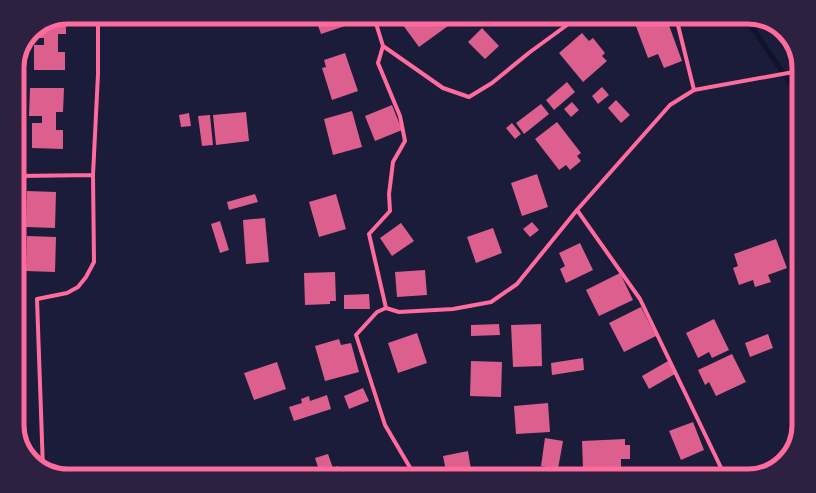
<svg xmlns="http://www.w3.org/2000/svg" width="816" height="493" viewBox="0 0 816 493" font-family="Poppins,sans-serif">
<rect width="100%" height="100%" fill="#1b1b3a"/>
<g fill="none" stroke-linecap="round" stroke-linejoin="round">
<!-- stream -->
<path stroke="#12122b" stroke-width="5" d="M 745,17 L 799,96"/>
</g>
<!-- building -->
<path fill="#dd5f8e" d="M 315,17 L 353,17 L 354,23 L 321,34 Z
M 406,17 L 442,17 L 448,26 L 419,47 L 400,21 Z
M 532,17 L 547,17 L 541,25 Z
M 645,17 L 666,17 L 682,61 L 664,68 L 658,54 L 648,58 L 634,21 Z
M 66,18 L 66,34 L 58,34 L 58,52 L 65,52 L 65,70 L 34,70 L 34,45 L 44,45 L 44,38 L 32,38 L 32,32 Z
M 482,28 L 499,46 L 485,59 L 468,42 Z
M 582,33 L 589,41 L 593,38 L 605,53 L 602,56 L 607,61 L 583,82 L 559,53 Z
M 345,53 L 358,91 L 332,100 L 322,68 L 326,67 L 324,60 Z
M 567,82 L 575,92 L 554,110 L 546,100 Z
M 17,86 L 20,86 L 20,110 L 17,110 Z
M 602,87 L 609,95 L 598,104 L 592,96 Z
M 30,88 L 64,88 L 63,112 L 56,112 L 56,130 L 63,130 L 63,149 L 32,148 L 32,123 L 42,123 L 42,116 L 29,116 Z
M 616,100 L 630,115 L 621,123 L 608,108 Z
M 572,102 L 579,110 L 571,117 L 564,109 Z
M 541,104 L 549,114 L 524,134 L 516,123 Z
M 392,105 L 402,130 L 375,141 L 365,116 Z
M 352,111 L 362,147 L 333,155 L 324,119 Z
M 246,112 L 249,141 L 216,145 L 213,115 Z
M 189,113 L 191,126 L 181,127 L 179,115 Z
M 210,115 L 213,145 L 202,146 L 198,116 Z
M 557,122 L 581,153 L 577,156 L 581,161 L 570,170 L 566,165 L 559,170 L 535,139 Z
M 512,123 L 521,134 L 515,139 L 506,128 Z
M 17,127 L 20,128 L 19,146 L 17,146 Z
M 537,174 L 548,207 L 522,216 L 511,183 Z
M 27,191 L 56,192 L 55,228 L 26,227 Z
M 255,194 L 258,202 L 229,210 L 227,202 Z
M 336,194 L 346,229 L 319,237 L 309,202 Z
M 265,218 L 269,262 L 246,264 L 243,220 Z
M 220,221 L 229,250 L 220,253 L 211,224 Z
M 532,222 L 539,230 L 530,237 L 523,229 Z
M 401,223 L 414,241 L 392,256 L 380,238 Z
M 493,228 L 502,253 L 476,263 L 467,237 Z
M 27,236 L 56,237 L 55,272 L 26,271 Z
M 776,239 L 787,268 L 768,275 L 771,282 L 755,287 L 753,280 L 739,285 L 733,268 L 738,266 L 734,254 Z
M 580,243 L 593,270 L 566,283 L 560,269 L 565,266 L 559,253 Z
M 425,270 L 427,295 L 397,297 L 395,272 Z
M 335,272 L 336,301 L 330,301 L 330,304 L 305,305 L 304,273 Z
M 620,273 L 633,300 L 599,316 L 586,290 Z
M 369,294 L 370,309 L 344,309 L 344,295 Z
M 641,307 L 656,336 L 624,352 L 609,323 Z
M 714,319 L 729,350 L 712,358 L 709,352 L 698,358 L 686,333 Z
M 499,324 L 500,335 L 471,336 L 471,325 Z
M 541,324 L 542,366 L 513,367 L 511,325 Z
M 417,333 L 427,363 L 398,373 L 388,343 Z
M 768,334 L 773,348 L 750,357 L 745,343 Z
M 339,339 L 341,345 L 351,343 L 359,372 L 325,381 L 315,346 Z
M 732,354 L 746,382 L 716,396 L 709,382 L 705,385 L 698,370 Z
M 583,358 L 584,370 L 552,375 L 551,363 Z
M 471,361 L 502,362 L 501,397 L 470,396 Z
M 668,361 L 675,374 L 649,389 L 642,376 Z
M 277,362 L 286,389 L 254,400 L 244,373 Z
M 363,388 L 369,401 L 349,409 L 344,396 Z
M 327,395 L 331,409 L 294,421 L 289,407 L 302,403 L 301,399 L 309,396 L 310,401 Z
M 548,403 L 550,432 L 516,434 L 514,406 Z
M 693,422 L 704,450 L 681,460 L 669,431 Z
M 545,438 L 563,441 L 558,469 L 541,466 Z
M 625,439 L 625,445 L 630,445 L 630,459 L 621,459 L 621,467 L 583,469 L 582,441 Z
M 468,451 L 472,476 L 447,476 L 443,456 Z
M 328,454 L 333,468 L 338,466 L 341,476 L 321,476 L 315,458 Z
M 569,471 L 569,476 L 560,476 L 560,472 Z"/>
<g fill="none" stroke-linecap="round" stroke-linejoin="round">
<!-- minor -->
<path stroke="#ff6b9d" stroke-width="4" d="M 374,17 L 383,46 L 378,63 L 400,116 L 405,141 L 393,162 L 389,194 L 390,211 L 369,234 L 386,308
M 676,17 L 694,90
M 383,46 L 443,88 L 469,97 L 492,83 L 530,52 L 578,17
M 17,176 L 93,175
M 577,210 L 640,299 L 725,476
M 43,469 L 37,299 L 67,293 L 78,287 L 86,277 L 94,262 L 93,175 L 98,74 L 98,17
M 415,476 L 385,425 L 356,335 L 377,312 L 386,308 L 399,312 L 453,309 L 491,302 L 517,284 L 577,210 L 670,105 L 694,90 L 799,71"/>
</g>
<!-- crop -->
<path d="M0 0H816V493H0ZM68 24H748A44 44 0 0 1 792 68V425A44 44 0 0 1 748 469H68A44 44 0 0 1 24 425V68A44 44 0 0 1 68 24Z" fill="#2d2142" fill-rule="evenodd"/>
<path fill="none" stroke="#ff6b9d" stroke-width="5" d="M68 24H748A44 44 0 0 1 792 68V425A44 44 0 0 1 748 469H68A44 44 0 0 1 24 425V68A44 44 0 0 1 68 24Z"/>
</svg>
